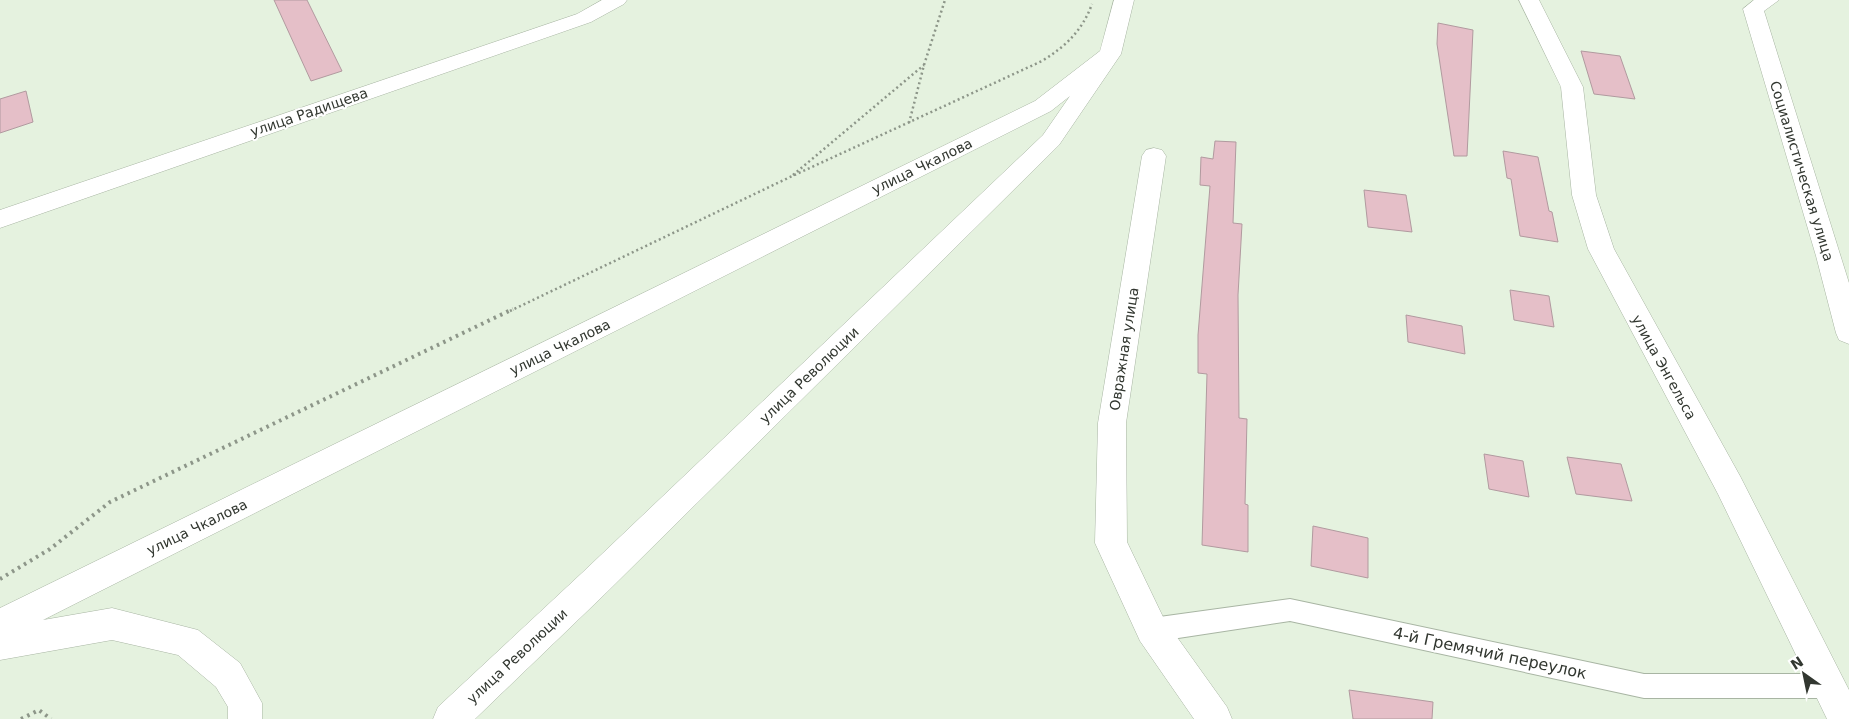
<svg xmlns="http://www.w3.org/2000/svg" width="1849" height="719" viewBox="0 0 1849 719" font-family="'DejaVu Sans',sans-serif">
<rect width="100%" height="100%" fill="#e5f2df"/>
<!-- building -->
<path fill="#e5bfc8" stroke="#b19a9f" d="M 274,0 L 307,0 L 342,71 L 311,81 Z
M 1438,23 L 1473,30 L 1467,156 L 1454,156 L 1437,44 Z
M 1581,51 L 1620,56 L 1635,99 L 1594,94 Z
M 26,91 L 33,122 L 0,133 L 0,99 Z
M 1215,141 L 1236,142 L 1233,223 L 1242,224 L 1238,295 L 1239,418 L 1247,419 L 1245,504 L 1248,505 L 1248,552 L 1202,545 L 1207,374 L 1198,373 L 1198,335 L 1210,186 L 1200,185 L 1201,157 L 1213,159 Z
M 1503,151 L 1538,157 L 1549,211 L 1552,212 L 1558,242 L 1520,236 L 1511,179 L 1507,178 Z
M 1364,190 L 1406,195 L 1412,232 L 1368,227 Z
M 1510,290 L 1549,296 L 1554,327 L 1514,320 Z
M 1406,315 L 1462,326 L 1465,354 L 1408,342 Z
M 1484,454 L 1523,461 L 1529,497 L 1489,489 Z
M 1567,457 L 1621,464 L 1632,501 L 1576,494 Z
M 1313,526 L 1368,538 L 1368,578 L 1311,566 Z
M 1349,690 L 1433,702 L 1432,719 L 1353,719 Z"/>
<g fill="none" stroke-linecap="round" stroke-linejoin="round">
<!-- lane casing -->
<g stroke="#a8b5a3" stroke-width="2">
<path id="lane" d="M 1290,599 L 1644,674 L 1830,674 L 1839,677 L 1842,686 L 1839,695 L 1830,698 L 1644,698 L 1290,621 L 1152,642 L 1143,638 L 1140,630 L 1143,622 L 1152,618 Z"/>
</g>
<!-- street casing -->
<g stroke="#a8b5a3" stroke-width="1">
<path id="street" d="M 602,0 L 627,0 L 624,4 L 591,22 L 0,228 L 0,210 L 577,14 Z
M 1519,0 L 1539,0 L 1583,87 L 1596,195 L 1614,249 L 1740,476 L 1849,690 L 1849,719 L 1827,719 L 1718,494 L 1588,249 L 1572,195 L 1561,87 Z
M 1754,0 L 1779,0 L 1764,11 L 1849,283 L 1849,344 L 1839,340 L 1836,333 L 1816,256 L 1743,9 Z
M 1154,148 L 1162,150 L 1166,156 L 1126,423 L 1127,542 L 1164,619 L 1227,707 L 1232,719 L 1194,719 L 1140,641 L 1095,543 L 1098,423 L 1142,156 L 1146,150 Z"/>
</g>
<!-- secondary casing -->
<g stroke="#a8b5a3" stroke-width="1">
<path id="secondary" d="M 1114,0 L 1134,0 L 1121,54 L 1059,145 L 605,594 L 475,719 L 433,719 L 438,707 L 583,572 L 1043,135 L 1070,96 L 1051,111 L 43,620 L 112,608 L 198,630 L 240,663 L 262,703 L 262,719 L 228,719 L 228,707 L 216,687 L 178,655 L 112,640 L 0,660 L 0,608 L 1035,101 L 1100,51 Z"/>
</g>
<!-- path-far1 -->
<path stroke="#8d9689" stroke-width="2.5" stroke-dasharray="2 3" stroke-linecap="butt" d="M 909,123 L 924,65 L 945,0
M 793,175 L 924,65
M 510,311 L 788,178 L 1042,61 C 1066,46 1082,31 1092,4"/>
<!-- path -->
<path stroke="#8d9689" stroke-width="4" stroke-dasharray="2.5 4.5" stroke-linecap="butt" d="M 0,579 L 50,549 L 110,502 L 513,309
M 21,719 L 39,710 L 51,719"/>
<!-- lane -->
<use href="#lane" fill="#fff" fill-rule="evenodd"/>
<!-- street -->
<use href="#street" fill="#fff" fill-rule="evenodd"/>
<!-- secondary -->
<use href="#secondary" fill="#fff" fill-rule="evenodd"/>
</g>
<g text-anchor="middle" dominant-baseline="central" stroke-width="4" stroke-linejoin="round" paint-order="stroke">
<!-- street labels -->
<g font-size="14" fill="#323730" stroke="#fff">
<text transform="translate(309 112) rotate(-19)">улица Радищева</text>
<text transform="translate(922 166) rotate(-26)">улица Чкалова</text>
<text transform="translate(1802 171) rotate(73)">Социалистическая улица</text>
<text transform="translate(560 347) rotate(-26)">улица Чкалова</text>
<text transform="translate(1124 349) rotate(-81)">Овражная улица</text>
<text transform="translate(1664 367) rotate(61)">улица Энгельса</text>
<text transform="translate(809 375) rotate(-44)">улица Революции</text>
<text transform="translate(197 527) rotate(-26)">улица Чкалова</text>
<text transform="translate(517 656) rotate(-43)">улица Революции</text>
</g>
<!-- near-street labels -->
<g font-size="16" fill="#323730" stroke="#fff">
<text transform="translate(1490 653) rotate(12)">4-й Гремячий переулок</text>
</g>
</g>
<!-- north arrow -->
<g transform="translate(1804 674) rotate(327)" stroke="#ffffff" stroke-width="4" paint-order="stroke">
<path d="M0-4L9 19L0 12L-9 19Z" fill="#323730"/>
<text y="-8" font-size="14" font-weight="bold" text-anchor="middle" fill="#323730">N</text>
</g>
</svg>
